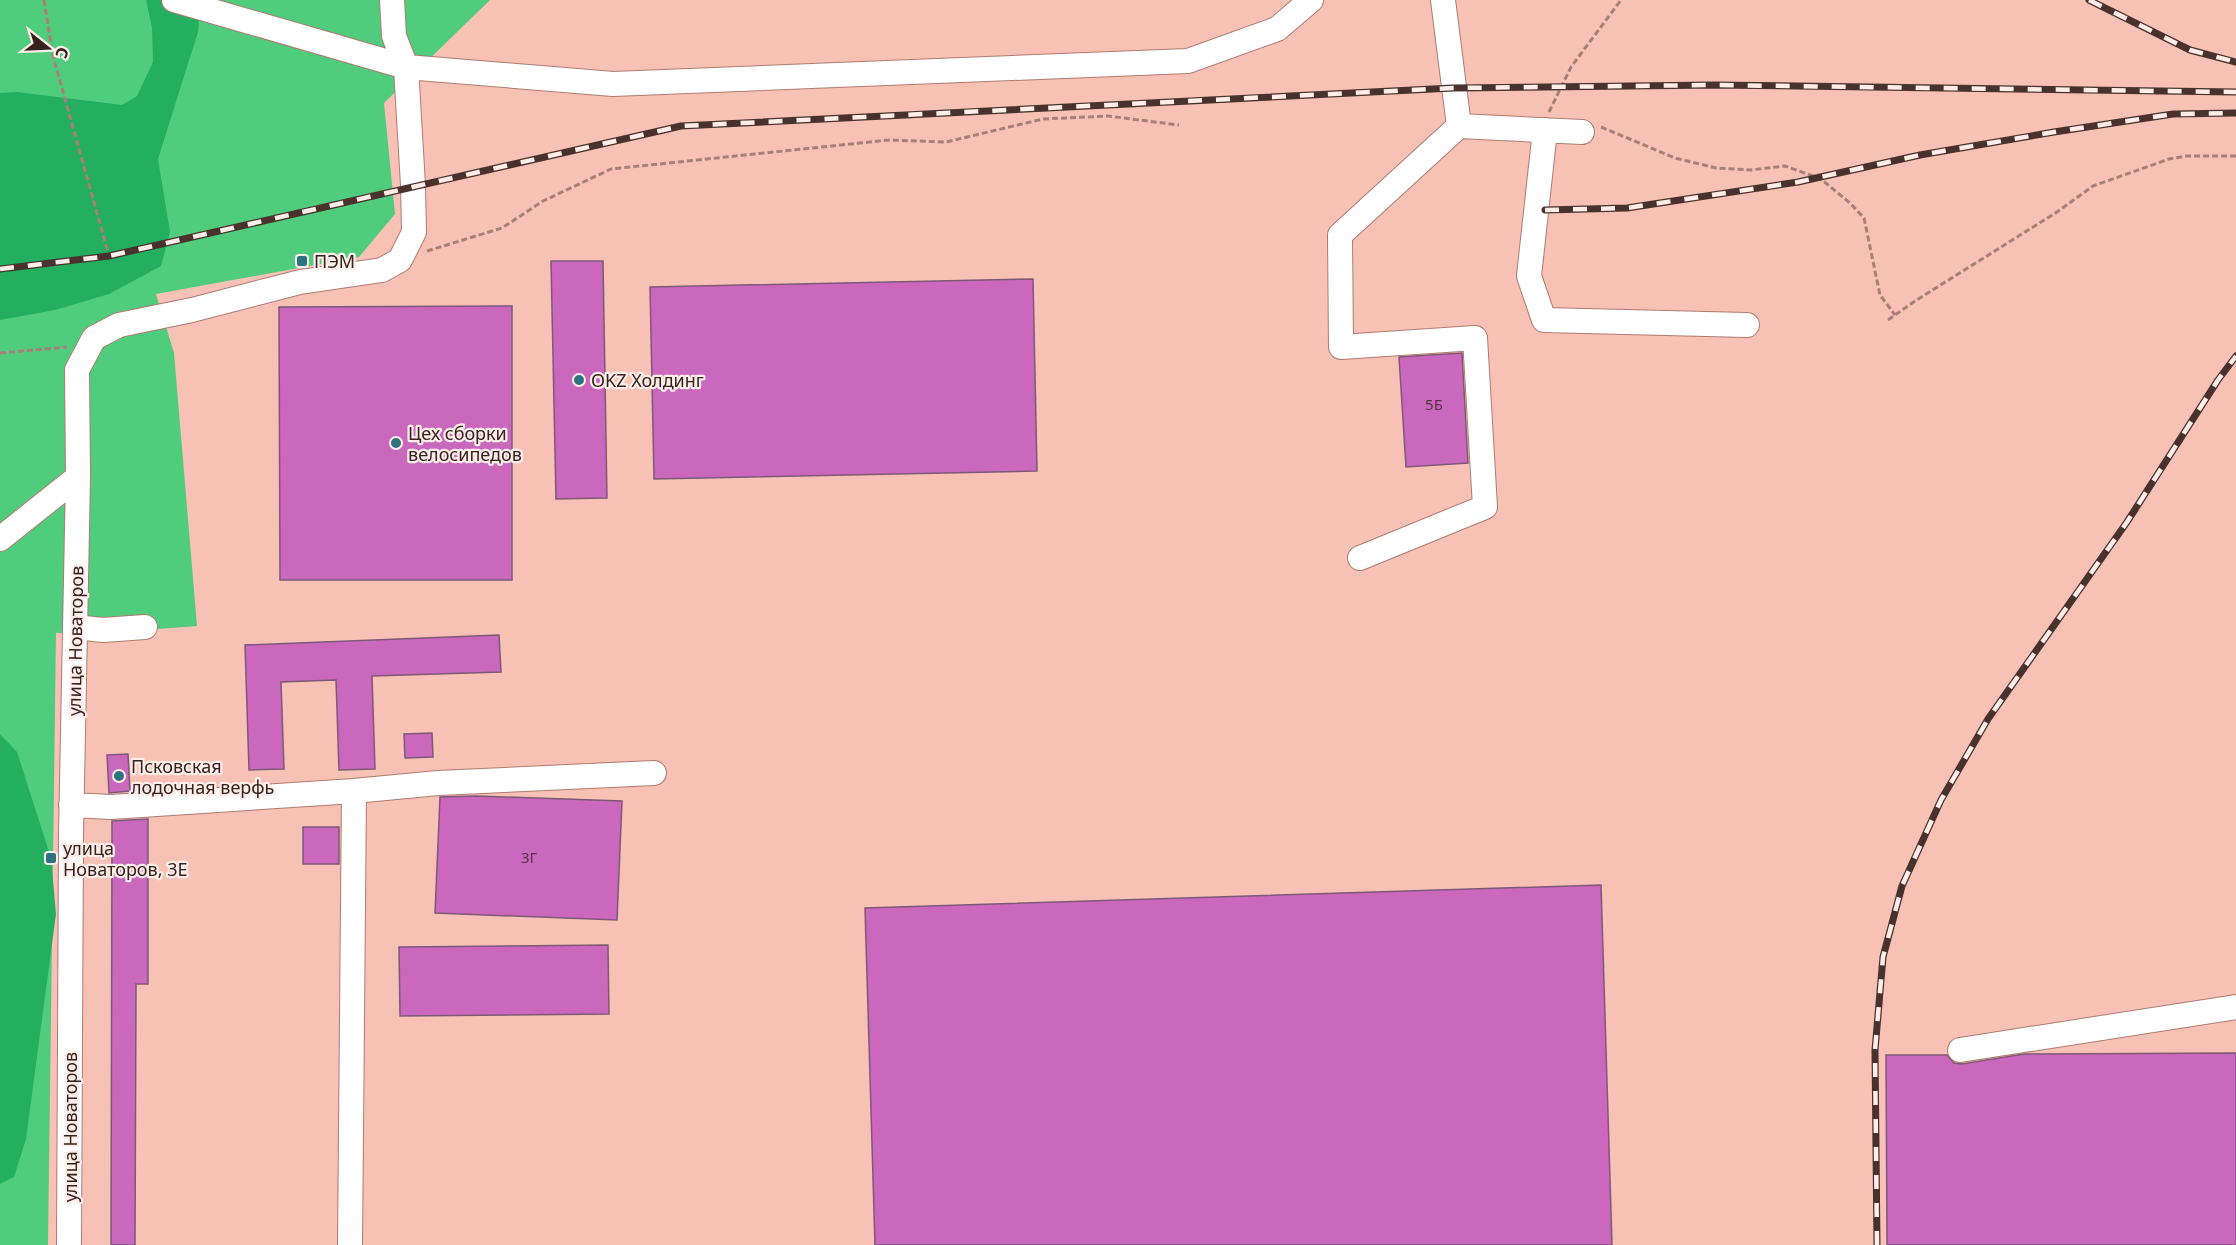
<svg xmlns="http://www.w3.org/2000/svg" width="2236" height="1245" viewBox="0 0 2236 1245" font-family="'Noto Sans',sans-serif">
<rect width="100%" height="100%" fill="#f8c1b5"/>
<!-- green -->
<path fill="#50cc7d" d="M 0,0 L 490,0 L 384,103 L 395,214 L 359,257 L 156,294 L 174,353 L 197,626 L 106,633 L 56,633 L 48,1245 L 0,1245 Z"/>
<!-- forest -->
<path fill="#24ae60" d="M 146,0 L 201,0 L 198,32 L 158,159 L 170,232 L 161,266 L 109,294 L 55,310 L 0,320 L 0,93 L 17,92 L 122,105 L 137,96 L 153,62 L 152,28 Z
M 0,734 L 17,752 L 51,858 L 56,914 L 26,1139 L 14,1177 L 0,1184 Z"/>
<!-- building -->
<path fill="#ca68bd" stroke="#7d5877" stroke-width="1.5" d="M 551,261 L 603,261 L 607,498 L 556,499 Z
M 1033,279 L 1037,471 L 654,479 L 650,287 Z
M 512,306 L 512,580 L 280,580 L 279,307 Z
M 1462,353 L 1468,463 L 1406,467 L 1399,357 Z
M 499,635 L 501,672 L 372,676 L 375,769 L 339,770 L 336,680 L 281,682 L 284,769 L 249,770 L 245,645 Z
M 432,733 L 433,757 L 405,758 L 404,734 Z
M 128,754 L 130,791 L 109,793 L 107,755 Z
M 476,796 L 622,801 L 617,920 L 435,913 L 440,797 Z
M 148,819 L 148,984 L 136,984 L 135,1245 L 111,1245 L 112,821 Z
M 303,827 L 339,827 L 339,864 L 303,864 Z
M 1601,885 L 1612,1245 L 875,1245 L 865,908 Z
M 608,945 L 609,1014 L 400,1016 L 399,947 Z
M 2236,1053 L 2236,1245 L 1887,1245 L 1886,1055 L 1947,1055 L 1954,1063 L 1962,1064 L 2024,1054 Z"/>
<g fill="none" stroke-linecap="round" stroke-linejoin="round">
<!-- minor casing -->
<g stroke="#ae7b70" stroke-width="26">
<path id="minor" d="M 174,0 L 406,67 L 613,84 L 1188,61 L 1277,29 L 1311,0
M 1443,0 L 1459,126 L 1582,132
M 1545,130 L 1529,276 L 1544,320 L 1747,325
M 0,539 L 78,477
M 1360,558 L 1485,507 L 1475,338 L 1341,347 L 1340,235 L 1459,126
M 75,627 L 103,630 L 145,627
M 71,805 L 111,807 L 354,791 L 438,783 L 654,773
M 1960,1050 L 2236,1007
M 69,1245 L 71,835 L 78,477 L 77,370 L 94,338 L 119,325 L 192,310 L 300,282 L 382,270 L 400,260 L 414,232 L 413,185 L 406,67 L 394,36 L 392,0
M 350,1245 L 354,791"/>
</g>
<!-- path -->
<path stroke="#a98077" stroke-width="3" stroke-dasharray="6 3" stroke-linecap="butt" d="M 44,0 L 53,56 L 109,256
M 1549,112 L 1571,67 L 1621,0
M 1601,127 L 1675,158 L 1716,168 L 1750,170 L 1785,166 L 1821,179 L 1850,203 L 1864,218 L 1880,295 L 1895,315
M 427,251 L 502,228 L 543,201 L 611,169 L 889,140 L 946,142 L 1043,119 L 1108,116 L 1179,125
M 1888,320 L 1915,301 L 2057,212 L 2093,186 L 2169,159 L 2187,156 L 2236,156
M 0,353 L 67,347"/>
<!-- minor -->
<use href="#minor" stroke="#fff" stroke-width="24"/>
<!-- rail casing -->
<g stroke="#49322d" stroke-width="7">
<path id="rail" d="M 2089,0 L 2190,50 L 2236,62
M 1545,210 L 1627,208 L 1798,182 L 1920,155 L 2054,132 L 2173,114 L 2236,113
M 0,269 L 109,256 L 681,126 L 1453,88 L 1715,85 L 2236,92
M 1877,1245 L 1875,1050 L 1883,957 L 1902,886 L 1941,800 L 1988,719 L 2127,522 L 2218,380 L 2236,356"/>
</g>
<!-- rail -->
<use href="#rail" stroke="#feede9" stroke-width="4.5" stroke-dasharray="14" stroke-linecap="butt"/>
</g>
<!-- markers -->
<g fill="#2c7380" stroke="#feede9" stroke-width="2">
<rect x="296" y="255" width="12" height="12" rx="3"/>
<circle cx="579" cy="380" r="6"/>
<circle cx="396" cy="443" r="6"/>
<circle cx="119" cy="776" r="6"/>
<rect x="45" y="852" width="12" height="12" rx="3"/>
</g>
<g text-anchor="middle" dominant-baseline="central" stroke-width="4.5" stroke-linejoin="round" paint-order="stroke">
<!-- number labels -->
<g font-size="15" fill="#5a3345">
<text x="1434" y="404">5Б</text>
<text x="529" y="857">3Г</text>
</g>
<!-- poi labels -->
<g font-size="18" fill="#35211d" stroke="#feede9" text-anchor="start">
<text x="314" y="261">ПЭМ</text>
<text x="591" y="380">OKZ Холдинг</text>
<text x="408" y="433">Цех сборки<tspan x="408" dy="21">велосипедов</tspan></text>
<text x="131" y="766">Псковская<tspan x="131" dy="21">лодочная верфь</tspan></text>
<text x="63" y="848">улица<tspan x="63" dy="21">Новаторов, 3Е</tspan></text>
</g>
<!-- street labels -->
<g font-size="18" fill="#35211d" stroke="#feede9">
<text transform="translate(75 641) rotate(-89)">улица Новаторов</text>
<text transform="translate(70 1127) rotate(-90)">улица Новаторов</text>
</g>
</g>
<!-- north arrow -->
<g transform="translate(48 48) rotate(108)" stroke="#feede9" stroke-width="4.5" paint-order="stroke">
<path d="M0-4.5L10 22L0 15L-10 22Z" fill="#35211d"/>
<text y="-9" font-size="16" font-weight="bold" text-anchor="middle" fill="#35211d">С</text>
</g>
</svg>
